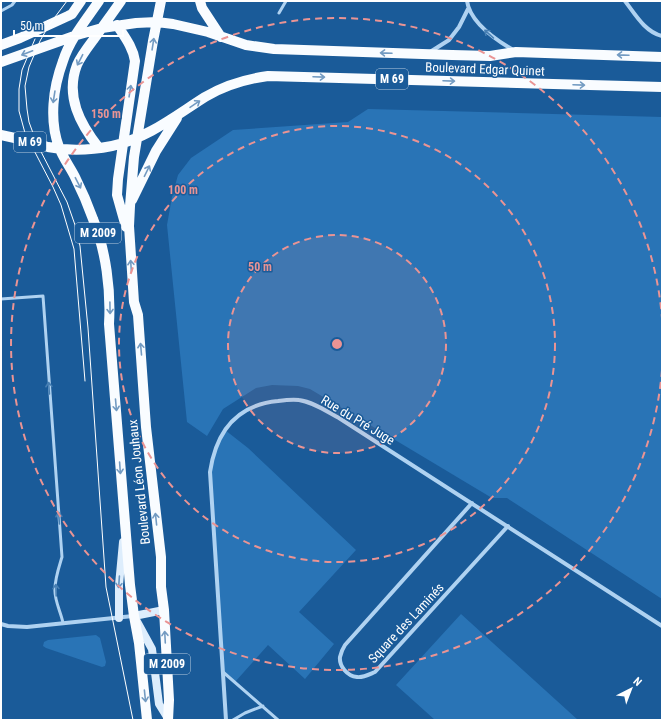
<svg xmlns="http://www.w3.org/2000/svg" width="663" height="721" viewBox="0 0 663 721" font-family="'Roboto Condensed',sans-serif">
<rect width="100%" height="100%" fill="#1a5b99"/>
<!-- green -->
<path fill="#2974b6" d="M 368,109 L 662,117 L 662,599 L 507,498 L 492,498 L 310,389 L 298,386 L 272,385 L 256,388 L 223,409 L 207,436 L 187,422 L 167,225 L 172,197 L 178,175 L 191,158 L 233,130 L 348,122 Z
M 225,430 L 248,448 L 356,550 L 299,612 L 334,644 L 305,679 L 268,645 L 235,682 L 223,672 L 210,485 L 212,458 Z
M 461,614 L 578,720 L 435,720 L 396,685 Z
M 96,635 L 100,638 L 106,662 L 105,666 L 102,667 L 46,648 L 43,646 L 44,642 L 48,640 Z"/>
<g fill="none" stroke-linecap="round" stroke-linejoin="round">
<!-- lane -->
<path stroke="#afd2f1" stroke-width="3" d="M 1,11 L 12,5 L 15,1
M 279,13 L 286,1
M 1,299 L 43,296 L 62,557 C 59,567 55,578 55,589 C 54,600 61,612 63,623
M 223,672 L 278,720
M 233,720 L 245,713 L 263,706"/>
<!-- street -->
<path stroke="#afd2f1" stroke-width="4" d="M 467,1 C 470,22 496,40 513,50
M 625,1 C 635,14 645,32 662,36
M 430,52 L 449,40 L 459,27 L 468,9
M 472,503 L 345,645 C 343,648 341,653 340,657 C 339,666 347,676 357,677 C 363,678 370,674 375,672 L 508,526
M 1,624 L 8,626 L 27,627 L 133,616
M 226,720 L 210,472 C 216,432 236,405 278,401 C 285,400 293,399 299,400 C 313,402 326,411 339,418 L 662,626"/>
<!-- secondary -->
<path stroke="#ddedfc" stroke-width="8" d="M 164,610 L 134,616 L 152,649 L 159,704 L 167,717
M 119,618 L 119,585 L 123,542"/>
<!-- primary -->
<path stroke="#f9fcff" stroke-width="10" d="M 99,1 C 86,20 70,39 63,61 C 53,88 49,120 59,147 C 63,158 70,167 75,177 C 82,191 88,205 93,219 C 106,251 111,290 109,324 L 130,585 L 134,616 L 139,643 L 147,720
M 161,1 L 153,41 L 134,157 L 130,206 L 129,226 L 134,302 L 138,315 L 146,427 L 161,557 L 161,587 L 164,610 L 169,700 L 168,720
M 200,1 L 202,8 L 221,37
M 117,25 C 124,36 133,47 135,61 L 118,179 L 117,195 L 126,227
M 1,45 L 20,38 L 68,16 L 72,14 L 81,1
M 1,62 L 77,35 L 102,28 L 136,23 L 157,22 L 173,24 L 208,32 L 246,45 L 274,49 L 452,55 L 490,56 L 516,52 L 662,57
M 1,135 C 17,138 32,143 48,147 C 68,151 92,150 112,146 C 148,138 175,116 205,97 C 225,85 246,79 268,76 L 662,87
M 99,148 C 80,124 65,96 77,65 C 81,56 88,47 94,39 C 103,26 112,14 121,1
M 132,200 L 156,151 L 177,118"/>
<!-- tram -->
<path stroke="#fff" stroke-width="1" d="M 67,1 L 49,25 L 40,41 L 29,67 L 25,86 L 27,109 L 29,122 L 37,144 L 67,202 L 75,225 L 80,246 L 88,328 L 106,587 L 133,720
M 35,39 L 22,70 L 19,89 L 19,111 L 25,133 L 53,187 L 61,205 L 74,249 L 85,381"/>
</g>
<!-- one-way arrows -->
<defs><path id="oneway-shaft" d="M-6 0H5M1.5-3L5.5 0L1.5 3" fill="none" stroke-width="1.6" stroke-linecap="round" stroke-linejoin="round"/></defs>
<g stroke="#477fb3">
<use href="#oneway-shaft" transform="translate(489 34) rotate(-138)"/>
<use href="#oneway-shaft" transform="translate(49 388) rotate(-94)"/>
<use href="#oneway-shaft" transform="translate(59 518) rotate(-94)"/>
<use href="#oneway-shaft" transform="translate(56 590) rotate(-92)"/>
</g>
<g stroke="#739bc2">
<use href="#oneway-shaft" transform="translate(153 44) rotate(-81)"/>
<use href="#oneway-shaft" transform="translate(27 53) rotate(159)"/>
<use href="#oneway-shaft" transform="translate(386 53) rotate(-178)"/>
<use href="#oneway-shaft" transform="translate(623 55) rotate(-178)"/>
<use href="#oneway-shaft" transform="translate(80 60) rotate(117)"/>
<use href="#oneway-shaft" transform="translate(319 77) rotate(2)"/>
<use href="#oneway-shaft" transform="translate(449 81) rotate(2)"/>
<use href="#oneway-shaft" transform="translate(579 85) rotate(2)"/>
<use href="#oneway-shaft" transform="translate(130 91) rotate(-81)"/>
<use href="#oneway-shaft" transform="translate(54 97) rotate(99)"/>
<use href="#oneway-shaft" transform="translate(195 104) rotate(-34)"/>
<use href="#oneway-shaft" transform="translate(147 171) rotate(-64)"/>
<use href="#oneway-shaft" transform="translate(78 183) rotate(63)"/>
<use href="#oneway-shaft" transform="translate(131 266) rotate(-94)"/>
<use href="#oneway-shaft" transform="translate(110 308) rotate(89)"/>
<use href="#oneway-shaft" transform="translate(141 349) rotate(-95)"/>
<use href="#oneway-shaft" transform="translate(116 405) rotate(85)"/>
<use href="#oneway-shaft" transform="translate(120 468) rotate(86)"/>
<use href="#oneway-shaft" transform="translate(156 519) rotate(-96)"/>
<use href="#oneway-shaft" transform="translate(165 637) rotate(-93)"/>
<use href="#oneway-shaft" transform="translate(145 696) rotate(84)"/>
</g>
<use stroke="#6895c1" href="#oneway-shaft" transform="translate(119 582) rotate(94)"/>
<!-- distance rings -->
<circle cx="337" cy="344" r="109" fill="#ea9494" fill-opacity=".12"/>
<g fill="none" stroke="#ea9494" stroke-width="2" stroke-dasharray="7 5">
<circle cx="337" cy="344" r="109"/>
<circle cx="337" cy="344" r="218"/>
<path d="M662 370A326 326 0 1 1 662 318"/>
</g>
<g text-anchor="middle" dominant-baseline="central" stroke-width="3" stroke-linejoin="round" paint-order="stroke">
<!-- shield labels -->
<g fill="#1a5b99" stroke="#bacee0" stroke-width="1">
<rect x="376" y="69" width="32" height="20" rx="3"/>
<rect x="14" y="132" width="32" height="20" rx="3"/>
<rect x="75" y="223" width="46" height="20" rx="3"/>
<rect x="144" y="654" width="46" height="20" rx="3"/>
</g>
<g font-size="12" font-weight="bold" fill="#fff">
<text x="392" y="79">M 69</text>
<text x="30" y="142">M 69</text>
<text x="98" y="233">M 2009</text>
<text x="167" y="664">M 2009</text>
</g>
<!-- street labels -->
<g font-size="13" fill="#fff" stroke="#1a5b99">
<text transform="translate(485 69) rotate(2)">Boulevard Edgar Quinet</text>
<text transform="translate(358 420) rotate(31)">Rue du Pré Juge</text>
<text transform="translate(139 482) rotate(-96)">Boulevard Léon Jouhaux</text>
<text transform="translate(406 623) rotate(-47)">Square des Laminés</text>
</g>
</g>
<circle cx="337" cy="344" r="6" fill="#ea9494" stroke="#1a5b99" stroke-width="2"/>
<g font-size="12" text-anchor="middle" font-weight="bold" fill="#ea9494" stroke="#1a5b99" stroke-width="3" stroke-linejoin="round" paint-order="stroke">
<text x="106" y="118">150 m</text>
<text x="183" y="194">100 m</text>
<text x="260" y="271">50 m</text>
</g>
<!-- border -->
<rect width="663" height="721" fill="none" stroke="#ffffff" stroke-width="4"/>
<!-- north arrow -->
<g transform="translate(631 689) rotate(42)" stroke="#1a5b99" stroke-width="3" paint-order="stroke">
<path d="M0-3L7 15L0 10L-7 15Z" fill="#ffffff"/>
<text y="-6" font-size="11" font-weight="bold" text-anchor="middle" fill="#ffffff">N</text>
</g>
<!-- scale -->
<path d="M14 30v6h109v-6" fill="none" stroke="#ffffff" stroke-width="2"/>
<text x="20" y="30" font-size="12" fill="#ffffff" stroke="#1a5b99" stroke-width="3" paint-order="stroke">50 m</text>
</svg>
